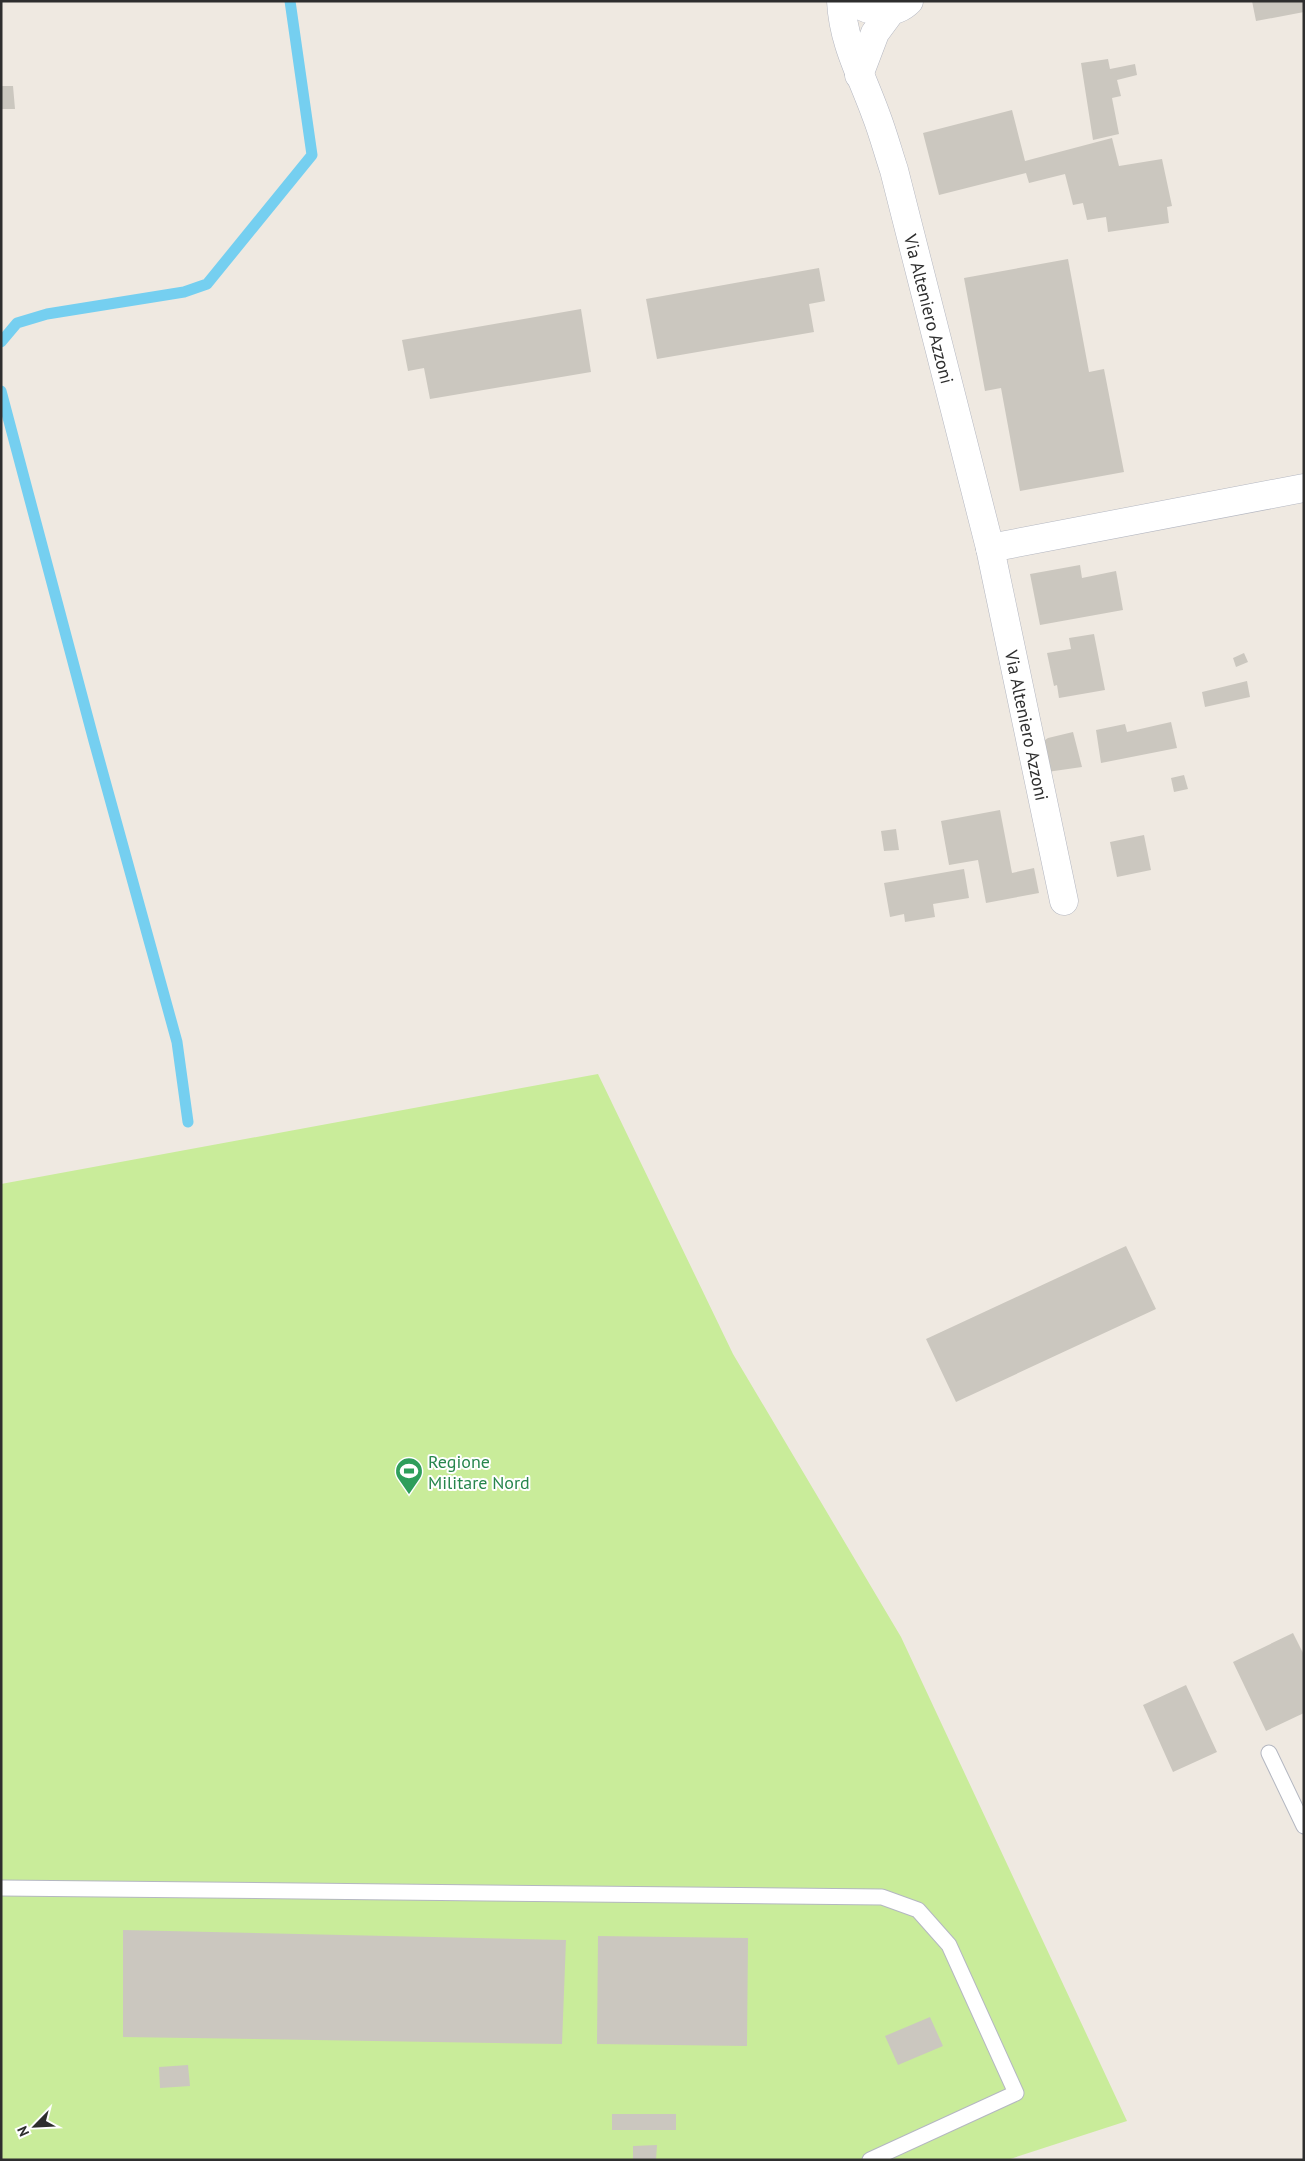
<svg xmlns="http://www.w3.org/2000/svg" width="1305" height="2161" viewBox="0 0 1305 2161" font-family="'PT Sans',sans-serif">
<rect width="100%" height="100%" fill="#efe9e1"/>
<!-- pitch -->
<path fill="#c9ec9a" d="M 598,1074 L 733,1354 L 901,1637 L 1127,2121 L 1007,2160 L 1,2160 L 1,1184 Z"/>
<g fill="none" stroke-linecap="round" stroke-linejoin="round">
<!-- stream -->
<path stroke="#75cff0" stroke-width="11" d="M 1,342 L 17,323 L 47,314 L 184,292 L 207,284 L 312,155 L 290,1
M 1,391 L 94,741 L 177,1042 L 188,1122"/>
</g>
<!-- building -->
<path fill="#cbc7bf" d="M 1252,1 L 1304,1 L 1304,12 L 1256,21 Z
M 1108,59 L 1110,69 L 1135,64 L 1137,75 L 1117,80 L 1121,96 L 1112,98 L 1119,134 L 1093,140 L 1081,63 Z
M 1,86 L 13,86 L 15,109 L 1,109 Z
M 1012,110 L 1025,161 L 1112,138 L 1119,166 L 1162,159 L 1172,206 L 1167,207 L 1169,223 L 1108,232 L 1106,217 L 1087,220 L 1083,203 L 1073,205 L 1065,174 L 1029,183 L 1026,173 L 939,195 L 923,133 Z
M 1068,259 L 1089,372 L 1104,369 L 1124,472 L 1020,491 L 1001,388 L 985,391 L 964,278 Z
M 819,268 L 825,301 L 809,304 L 814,332 L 657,359 L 646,299 Z
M 581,309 L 591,372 L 430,399 L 424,368 L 408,371 L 402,340 Z
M 1080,565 L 1082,578 L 1116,571 L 1123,610 L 1040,625 L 1030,574 Z
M 1094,634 L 1105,690 L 1059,698 L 1057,685 L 1054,686 L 1047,653 L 1071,649 L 1069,638 Z
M 1244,653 L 1248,662 L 1236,667 L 1233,658 Z
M 1247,681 L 1250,697 L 1205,707 L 1202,692 Z
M 1171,722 L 1177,748 L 1101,763 L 1096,730 L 1125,724 L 1127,732 Z
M 1073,732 L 1082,767 L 1047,772 L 1042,742 L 1048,738 Z
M 1184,775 L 1188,789 L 1174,792 L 1171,778 Z
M 1000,810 L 1012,873 L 1034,868 L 1039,893 L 986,903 L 978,860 L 949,865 L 941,821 Z
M 896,829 L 899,850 L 884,851 L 881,831 Z
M 1144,835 L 1151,870 L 1117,877 L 1110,842 Z
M 964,869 L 969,898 L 933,904 L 935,917 L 905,922 L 904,914 L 890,917 L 884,883 Z
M 1126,1246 L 1156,1309 L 956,1402 L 926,1339 Z
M 1293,1633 L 1304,1655 L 1304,1713 L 1266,1731 L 1233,1662 Z
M 1186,1685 L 1217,1752 L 1173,1772 L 1143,1705 Z
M 123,1930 L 566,1940 L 562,2044 L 123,2037 Z
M 598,1936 L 748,1938 L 747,2046 L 597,2044 Z
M 930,2017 L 943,2046 L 898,2065 L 885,2036 Z
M 188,2065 L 190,2086 L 160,2088 L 159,2067 Z
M 612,2114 L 676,2114 L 676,2130 L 612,2130 Z
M 657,2145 L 656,2160 L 633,2160 L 633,2146 Z"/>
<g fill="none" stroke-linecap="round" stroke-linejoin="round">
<!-- service casing -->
<g stroke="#b4b7c1" stroke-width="17">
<path id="service" d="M 1269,1753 L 1304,1826
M 1,1888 L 882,1897 L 918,1910 L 949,1945 L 1016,2093 L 870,2160"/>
</g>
<!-- minor casing -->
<g stroke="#b4b7c1" stroke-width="29">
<g id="minor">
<path id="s1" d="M 841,1 C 843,43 862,76 876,115 C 883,133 888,152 894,170 L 990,548 L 1064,901"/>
<path d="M 853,1 C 869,13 894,16 909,1"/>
<path d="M 859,75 L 875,33 L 892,10"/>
<path d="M 990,548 L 1304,488"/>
</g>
</g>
<!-- path -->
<path stroke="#c9c9c9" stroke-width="3" stroke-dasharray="4 2.5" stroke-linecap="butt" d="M 199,2 L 199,1"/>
<!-- service -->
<use href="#service" stroke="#fff" stroke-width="15"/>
<!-- minor -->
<use href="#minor" stroke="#fff" stroke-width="28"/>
</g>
<!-- icons -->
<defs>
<g id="stadium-pin" transform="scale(1.4375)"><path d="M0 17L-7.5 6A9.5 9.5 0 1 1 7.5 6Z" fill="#2e9e5b" stroke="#fff"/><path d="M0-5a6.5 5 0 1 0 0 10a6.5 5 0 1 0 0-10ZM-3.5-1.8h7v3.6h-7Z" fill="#fff"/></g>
</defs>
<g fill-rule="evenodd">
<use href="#stadium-pin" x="409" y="1471"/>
</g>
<g text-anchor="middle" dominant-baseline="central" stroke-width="4" stroke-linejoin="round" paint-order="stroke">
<!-- street labels -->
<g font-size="18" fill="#2e2e2e" stroke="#fff">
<text stroke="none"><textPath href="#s1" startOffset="321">Via Alteniero Azzoni</textPath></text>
<text stroke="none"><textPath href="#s1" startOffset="749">Via Alteniero Azzoni</textPath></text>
</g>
<!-- leisure labels -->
<g font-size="18" fill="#27864d" stroke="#fff" text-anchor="start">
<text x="428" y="1461">Regione<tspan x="428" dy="21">Militare Nord</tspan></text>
</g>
</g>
<!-- border -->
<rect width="1305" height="2161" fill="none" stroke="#2e2e2e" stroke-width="5"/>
<!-- north arrow -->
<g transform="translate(35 2126) rotate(246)" stroke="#ffffff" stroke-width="4" paint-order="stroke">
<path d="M0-4L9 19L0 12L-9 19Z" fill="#2e2e2e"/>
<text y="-8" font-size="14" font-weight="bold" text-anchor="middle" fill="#2e2e2e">N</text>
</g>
</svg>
